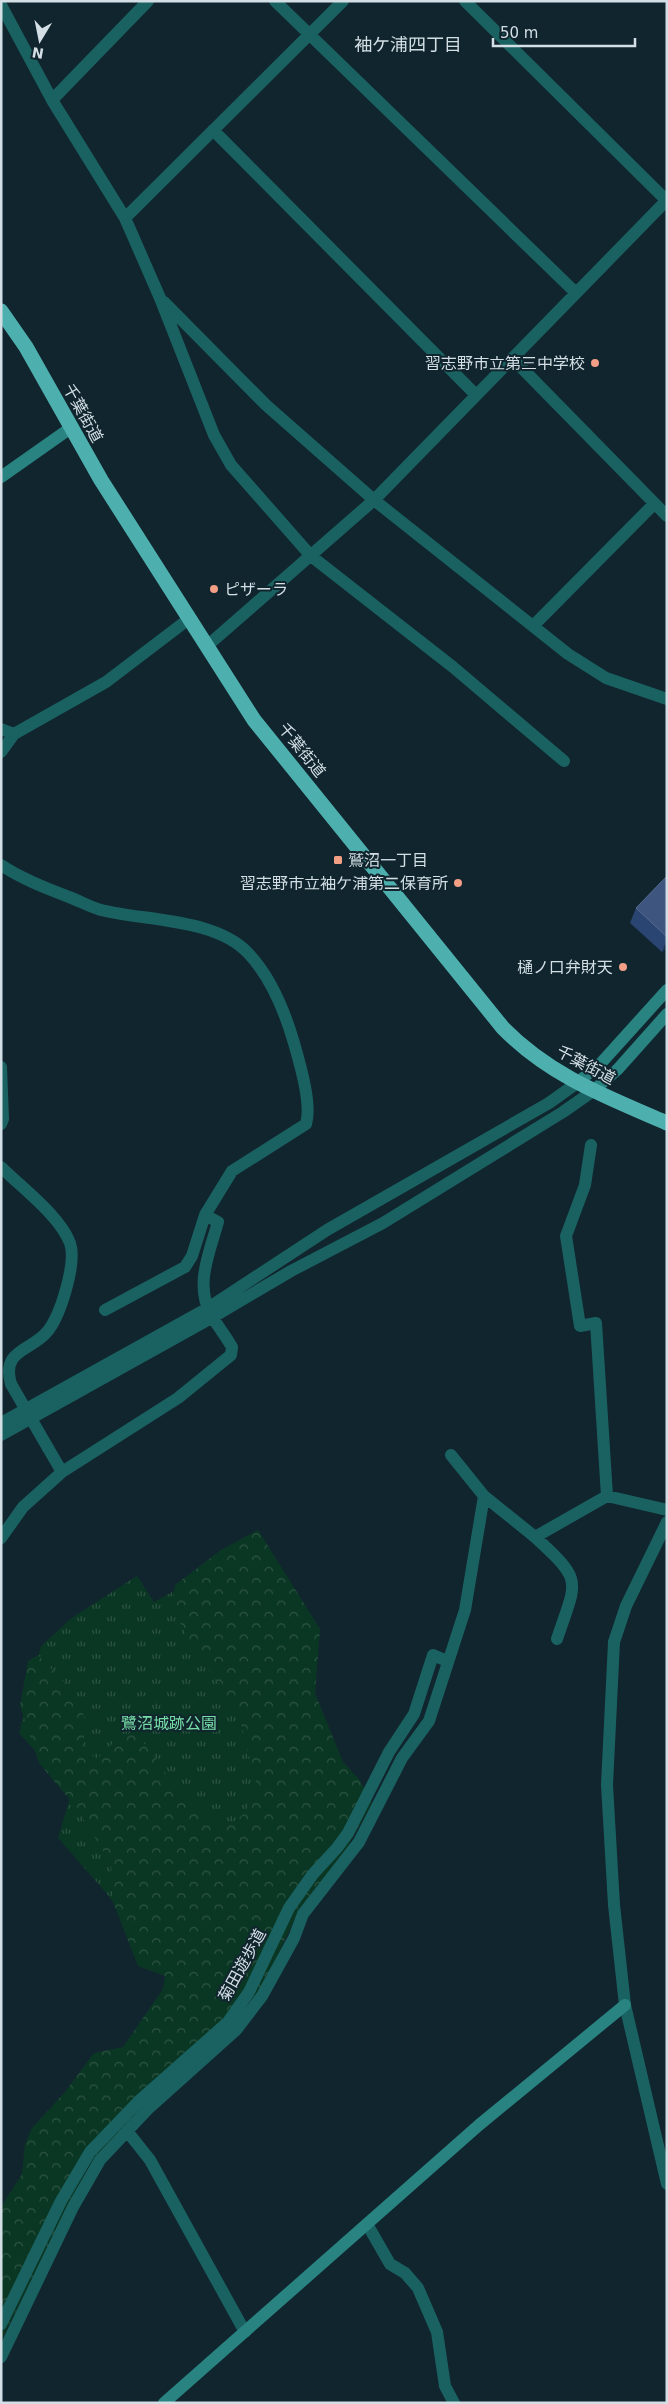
<svg xmlns="http://www.w3.org/2000/svg" width="668" height="2404" viewBox="0 0 668 2404" font-family="'DejaVu Sans','Noto Sans JP',sans-serif">
<defs>
<pattern id="grass-tufts" width="24" height="20" patternUnits="userSpaceOnUse" patternTransform="scale(1.25)"><rect width="24" height="20" fill="#0a3723"/><path d="M3 7l-1-3M5 7V3M7 7l1-3M15 17l-1-3M17 17v-4M19 17l1-3" fill="none" stroke="#2d5443"/></pattern>
<pattern id="forest-crowns" width="20" height="18" patternUnits="userSpaceOnUse" patternTransform="scale(1.25)"><rect width="20" height="18" fill="#0a3723"/><path d="M2 6a3 3 0 1 1 6 0M12 15a3 3 0 1 1 6 0" fill="none" stroke="#2d5443"/></pattern>
</defs>
<rect width="100%" height="100%" fill="#11252e"/>
<!-- grass -->
<path fill="url(#grass-tufts)" d="M 242,1554 L 290,1641 L 243,1845 L 147,1951 L 108,1895 L 58,1838 L 72,1791 L 19,1733 L 41,1646 L 73,1617 L 137,1576 L 154,1602 Z"/>
<!-- forest -->
<path fill="url(#forest-crowns)" d="M 258,1530 L 320,1629 L 315,1693 L 343,1762 L 359,1779 L 372,1803 L 347,1848 L 300,1908 L 260,1992 L 171,2077 L 87,2169 L 1,2341 L 1,2207 L 22,2174 L 25,2144 L 32,2128 L 65,2092 L 94,2053 L 123,2047 L 163,1989 L 165,1976 L 138,1966 L 113,1902 L 111,1863 L 75,1806 L 39,1763 L 20,1706 L 28,1661 L 38,1655 L 65,1683 L 88,1723 L 81,1748 L 96,1758 L 108,1752 L 115,1737 L 136,1732 L 178,1790 L 214,1822 L 233,1823 L 246,1812 L 256,1782 L 237,1709 L 189,1641 L 172,1606 L 175,1585 L 221,1550 Z"/>
<g fill="none" stroke-linecap="round" stroke-linejoin="round">
<!-- street -->
<path stroke="#1a6261" stroke-width="12" d="M 275,1 L 576,293
M 465,1 L 666,200
M 1,5 L 52,100 L 125,218 L 160,298 L 214,435 L 231,465 L 311,556 L 453,667 L 564,761
M 52,100 L 148,1
M 213,130 L 476,395
M 125,218 L 343,1
M 164,302 L 266,405 L 374,500 L 568,654 L 606,678 L 667,699
M 512,358 L 667,516
M 533,626 L 654,504
M 207,646 L 374,500 L 667,200
M 1,729 L 14,734 L 106,682 L 190,618
M 1,752 L 14,734
M 1,865 C 22,879 46,888 69,897 C 80,901 90,907 101,910 C 145,921 215,918 248,953 C 270,976 285,1012 294,1043 C 300,1064 312,1104 306,1124 L 232,1171 L 205,1215 L 192,1256 L 185,1267 L 105,1310
M 1,1067 L 3,1119 L 1,1124
M 591,1145 L 585,1185 L 566,1236 L 580,1326 L 596,1323 L 607,1496
M 1,1167 C 22,1188 60,1216 70,1243 C 77,1263 60,1318 46,1333 C 30,1351 1,1350 11,1384
M 1,1423 L 208,1308 L 327,1230 L 549,1103 L 577,1083
M 1,1435 L 213,1317 L 291,1271 L 383,1223 L 563,1112 L 593,1091
M 48,1448 L 62,1472
M 451,1455 L 484,1496 L 535,1537 L 607,1496 L 667,1510
M 667,1522 L 626,1606 L 614,1642 L 607,1785 L 614,1905 L 625,2005 L 667,2184
M 535,1537 C 584,1582 577,1579 557,1639
M 1,1538 L 23,1507 L 62,1472 L 178,1398 L 231,1355 L 232,1347 C 226,1337 219,1327 212,1317 C 194,1286 209,1254 218,1222 L 205,1215
M 127,2131 L 150,2160 L 245,2332
M 367,2224 L 390,2264 L 405,2273 L 418,2288 L 437,2332 L 445,2386 L 454,2403
M 1,2324 L 61,2201 L 90,2152 L 140,2100 L 228,2022 L 249,1992 L 289,1908 L 313,1874 L 337,1848 L 348,1833 L 389,1752 L 414,1714 L 433,1655 L 447,1661
M 1,2357 L 73,2207 L 100,2160 L 149,2108 L 236,2030 L 262,1996 L 294,1938 L 303,1914 L 359,1842 L 402,1758 L 429,1721 L 465,1610 L 484,1496"/>
<!-- secondary -->
<path stroke="#288381" stroke-width="12" d="M 1,477 L 72,427
M 577,1083 L 602,1062 L 667,990
M 593,1091 L 618,1069 L 667,1014
M 164,2403 L 479,2125 L 625,2005"/>
<!-- highway -->
<path stroke="#4eb0ae" stroke-width="15" d="M 1,311 L 26,347 L 101,480 L 254,720 L 503,1028 C 550,1076 607,1097 667,1123"/>
<!-- street-bridge -->
<path stroke="#1a6261" stroke-width="12" d="M 11,1384 L 48,1448"/>
</g>
<!-- wall -->
<path fill="#2b4573" d="M 667,876 L 667,947 L 662,952 L 630,923 L 636,908 Z"/>
<!-- shaded-wall -->
<path fill="#193152" d="M 667,939 L 667,947 L 662,952 Z"/>
<!-- building -->
<path fill="#3d557f" stroke="#546b8f" d="M 667,876 L 667,937 L 636,908 Z"/>
<!-- markers -->
<g fill="#f39f85" stroke="#11252e" stroke-width="2">
<circle cx="595" cy="363" r="5"/>
<circle cx="214" cy="589" r="5"/>
<rect x="333" y="855" width="10" height="10" rx="2.5"/>
<circle cx="458" cy="883" r="5"/>
<circle cx="623" cy="967" r="5"/>
</g>
<g text-anchor="middle" dominant-baseline="central" stroke-width="4" stroke-linejoin="round" paint-order="stroke">
<!-- poi labels -->
<g font-size="16" fill="#d3dfe5" stroke="#11252e" text-anchor="end">
<text x="585" y="363">習志野市立第三中学校</text>
<text x="224" y="589" text-anchor="start">ピザーラ</text>
<text x="348" y="860" text-anchor="start">鷲沼一丁目</text>
<text x="448" y="883">習志野市立袖ケ浦第二保育所</text>
<text x="613" y="967">樋ノ口弁財天</text>
</g>
<!-- street labels -->
<g font-size="16" fill="#d3dfe5" stroke="#11252e">
<text transform="translate(83 413) rotate(61)">千葉街道</text>
<text transform="translate(302 750) rotate(51)">千葉街道</text>
<text transform="translate(586 1065) rotate(28)">千葉街道</text>
<text transform="translate(242 1965) rotate(-61)">菊田遊歩道</text>
</g>
<!-- park labels -->
<g font-size="16" fill="#77dda7" stroke="#11252e">
<text x="169" y="1723">鷺沼城跡公園</text>
</g>
<!-- neighbourhood labels -->
<g font-size="18" fill="#d3dfe5" stroke="#11252e">
<text x="408" y="44">袖ケ浦四丁目</text>
</g>
</g>
<!-- border -->
<rect width="668" height="2404" fill="none" stroke="#d3dfe5" stroke-width="5"/>
<!-- north arrow -->
<g transform="translate(40 40) rotate(190)" stroke="#11252e" stroke-width="4" paint-order="stroke">
<path d="M0-4L9 19L0 12L-9 19Z" fill="#d3dfe5"/>
<text y="-8" font-size="14" font-weight="bold" text-anchor="middle" fill="#d3dfe5">N</text>
</g>
<!-- scale -->
<path d="M493 38v8h142v-8" fill="none" stroke="#d3dfe5" stroke-width="2.5"/>
<text x="500" y="38" font-size="15" fill="#d3dfe5" stroke="#11252e" stroke-width="4" paint-order="stroke">50 m</text>
</svg>
